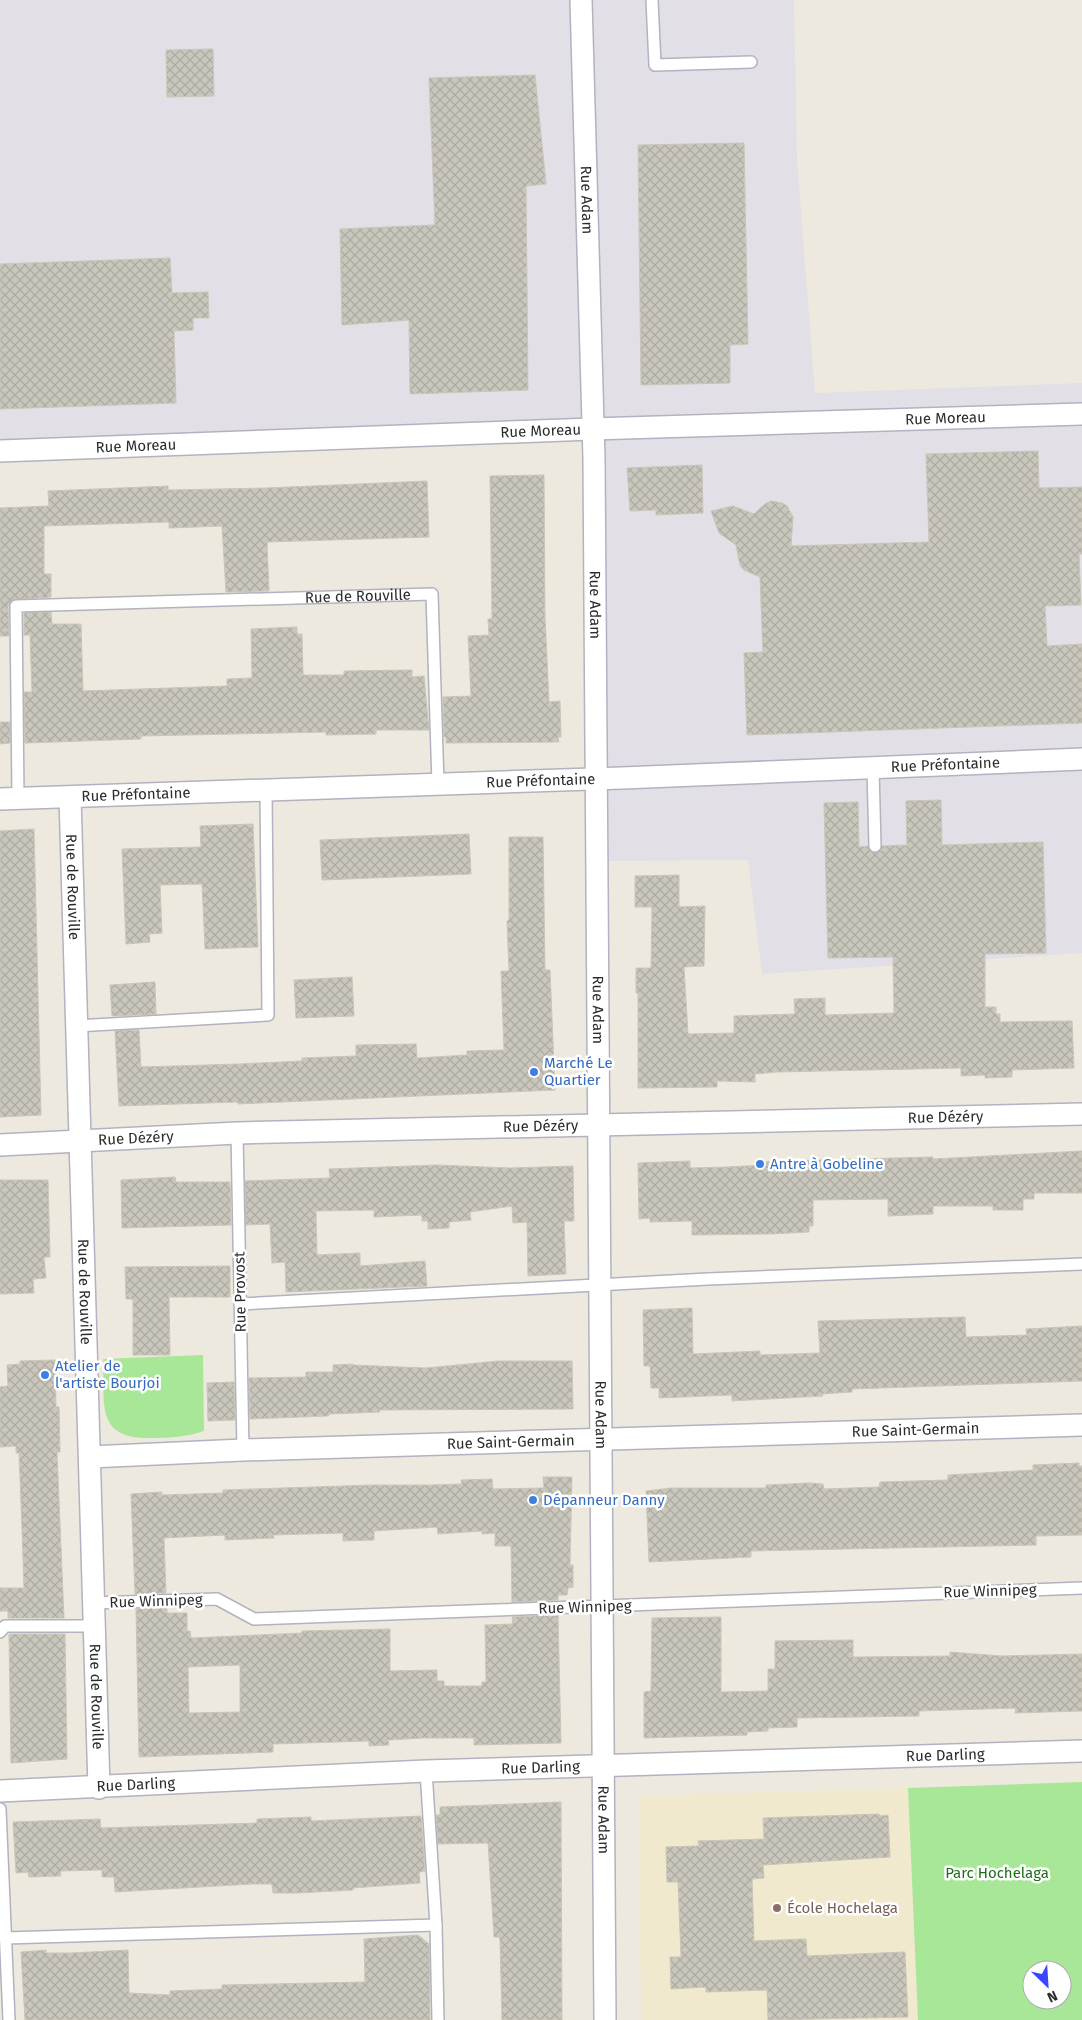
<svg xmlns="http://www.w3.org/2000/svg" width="1082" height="2020" viewBox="0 0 1082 2020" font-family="'Fira Sans',sans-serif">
<defs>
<pattern id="building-cross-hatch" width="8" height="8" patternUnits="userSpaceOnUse" patternTransform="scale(1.25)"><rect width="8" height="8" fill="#c9c7bc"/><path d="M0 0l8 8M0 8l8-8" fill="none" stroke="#adaba2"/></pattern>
</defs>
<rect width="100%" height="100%" fill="#eee9de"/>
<!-- industrial -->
<path fill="#e2dfe7" d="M 0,0 L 794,0 L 797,160 L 815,393 L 1082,383 L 1082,953 L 762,974 L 748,860 L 597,861 L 592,429 L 0,450 Z"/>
<!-- education -->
<path fill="#f0e9cd" d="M 908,1788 L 918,2020 L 641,2020 L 639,1796 Z"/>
<!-- park -->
<path fill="#a9e798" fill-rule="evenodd" d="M 203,1355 L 204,1431 C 186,1437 170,1438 151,1438 C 94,1439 105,1403 103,1359 Z
M 1082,1782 L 1082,2020 L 918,2020 L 908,1788 ZM 1032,1970 L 1062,1970 L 1062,2000 L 1032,2000 Z"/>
<!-- building -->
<path fill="url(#building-cross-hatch)" stroke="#cac6b7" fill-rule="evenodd" d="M 213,49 L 214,96 L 167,97 L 166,50 Z
M 535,75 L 546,184 L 526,186 L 528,390 L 410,394 L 409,320 L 342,325 L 340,229 L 435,225 L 429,78 Z
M 744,143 L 748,344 L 730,345 L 730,383 L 641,385 L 638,145 Z
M 170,258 L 172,293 L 208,292 L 209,318 L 193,318 L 193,330 L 174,331 L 176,403 L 0,409 L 0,264 Z
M 1038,451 L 1039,488 L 1082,487 L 1082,554 L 1079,554 L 1081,605 L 1045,606 L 1047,646 L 1082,644 L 1082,723 L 747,735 L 744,653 L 763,652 L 760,577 L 744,570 L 740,565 L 736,545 L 719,533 L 711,511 L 733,506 L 754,514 L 765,504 L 771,501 L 782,503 L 787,506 L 793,517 L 791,546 L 929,542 L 926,454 Z
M 702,465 L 703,513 L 656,515 L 656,510 L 630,511 L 627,468 Z
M 544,475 L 545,616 L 549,702 L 560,701 L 561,737 L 558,737 L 559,742 L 446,743 L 446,737 L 444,737 L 443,697 L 471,696 L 468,636 L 489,635 L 488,619 L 492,619 L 490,476 Z
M 427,481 L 429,537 L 267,542 L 269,591 L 226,592 L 222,526 L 169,528 L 169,522 L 44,526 L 44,574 L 51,574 L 51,597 L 12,600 L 8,606 L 9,636 L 0,636 L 0,508 L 49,506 L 48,491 L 168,486 L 168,490 L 266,488 Z
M 51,612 L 52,624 L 81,624 L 83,691 L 227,686 L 227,679 L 252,678 L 251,629 L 297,627 L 297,634 L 302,634 L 303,675 L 344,675 L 344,671 L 412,670 L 412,677 L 424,676 L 429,730 L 376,730 L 376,734 L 326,735 L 326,732 L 141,736 L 141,739 L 25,743 L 24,692 L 32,692 L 30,635 L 24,635 L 24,613 Z
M 0,722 L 10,722 L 10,743 L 0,744 Z
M 941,800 L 942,845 L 1043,842 L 1046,953 L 985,954 L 985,1007 L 996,1007 L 996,1014 L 1000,1014 L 1000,1022 L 1072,1021 L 1074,1068 L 1012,1070 L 1012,1077 L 985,1078 L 985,1075 L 961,1076 L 961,1068 L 777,1072 L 755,1074 L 755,1082 L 717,1081 L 717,1087 L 638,1088 L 638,993 L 636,993 L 636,968 L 651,968 L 652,907 L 635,907 L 635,876 L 679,875 L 679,907 L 705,906 L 704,966 L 684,967 L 688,1034 L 734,1033 L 734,1016 L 795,1014 L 794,999 L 825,998 L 825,1015 L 894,1013 L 893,957 L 828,958 L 824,803 L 858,802 L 859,847 L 868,846 L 871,852 L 876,853 L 881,850 L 882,846 L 907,845 L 906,801 Z
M 253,824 L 258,947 L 205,949 L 202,884 L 160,885 L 162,933 L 149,934 L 150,942 L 126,944 L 122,849 L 201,847 L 200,826 Z
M 34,829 L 41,1115 L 0,1117 L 0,831 Z
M 469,834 L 471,874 L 322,880 L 320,840 Z
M 509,837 L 543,837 L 545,970 L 550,970 L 555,1090 L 238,1104 L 238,1102 L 119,1106 L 115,1031 L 139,1030 L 141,1067 L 238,1064 L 302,1061 L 302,1058 L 356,1056 L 356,1045 L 416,1044 L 417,1058 L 467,1055 L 467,1051 L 504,1050 L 501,971 L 509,971 L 507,921 L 509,920 Z
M 352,977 L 354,1016 L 296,1018 L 294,980 Z
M 155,982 L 156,1014 L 112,1016 L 110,985 Z
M 1082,1151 L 1082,1193 L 1034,1193 L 1034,1199 L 1023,1199 L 1023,1210 L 993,1210 L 993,1206 L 933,1206 L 933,1214 L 888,1216 L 888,1199 L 813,1200 L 813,1226 L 809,1226 L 809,1232 L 771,1234 L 692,1235 L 692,1221 L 650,1222 L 650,1218 L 639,1219 L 638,1163 L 690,1161 L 690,1168 L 727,1167 L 766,1165 L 766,1162 L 785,1161 L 933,1157 L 933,1159 Z
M 437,1165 L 511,1168 L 573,1166 L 574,1221 L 564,1221 L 566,1274 L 528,1276 L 527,1222 L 513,1223 L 512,1206 L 470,1212 L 471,1220 L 449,1222 L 449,1228 L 428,1229 L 428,1221 L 422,1221 L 422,1215 L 374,1217 L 374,1210 L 316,1211 L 317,1255 L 360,1253 L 360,1266 L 425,1261 L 427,1286 L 286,1292 L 285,1262 L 272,1263 L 270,1224 L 246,1225 L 245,1181 L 330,1178 L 329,1169 Z
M 175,1177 L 176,1182 L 230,1182 L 231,1225 L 122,1228 L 121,1180 Z
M 0,1180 L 48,1180 L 50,1257 L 44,1257 L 46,1278 L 33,1279 L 34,1293 L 0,1294 Z
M 230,1266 L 230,1297 L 169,1297 L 170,1355 L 133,1355 L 133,1299 L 126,1299 L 125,1267 Z
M 692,1308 L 693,1354 L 760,1351 L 760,1355 L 820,1353 L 818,1321 L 965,1317 L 966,1337 L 1027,1335 L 1026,1329 L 1082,1326 L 1082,1381 L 852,1389 L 852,1392 L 822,1394 L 823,1396 L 732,1401 L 732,1395 L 659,1398 L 659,1388 L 651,1388 L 650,1366 L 644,1366 L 643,1310 Z
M 55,1360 L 56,1407 L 59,1407 L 60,1452 L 57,1452 L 64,1618 L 8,1618 L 8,1611 L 0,1611 L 0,1588 L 24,1588 L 22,1529 L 19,1453 L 16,1453 L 16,1446 L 0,1447 L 0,1387 L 8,1386 L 7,1365 L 20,1364 L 20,1361 Z
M 498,1361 L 572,1361 L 573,1409 L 379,1410 L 380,1412 L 330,1414 L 328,1416 L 250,1419 L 249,1378 L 306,1377 L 306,1372 L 333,1372 L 333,1365 L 353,1364 L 353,1365 L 426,1368 Z
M 234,1382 L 235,1420 L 208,1421 L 207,1383 Z
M 1079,1463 L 1079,1466 L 1082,1466 L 1082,1535 L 1036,1536 L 1036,1545 L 751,1551 L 751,1557 L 649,1562 L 646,1491 L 671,1488 L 766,1488 L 766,1485 L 809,1483 L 823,1484 L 824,1489 L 879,1487 L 880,1482 L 948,1480 L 948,1475 L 1033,1470 L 1033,1465 Z
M 543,1477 L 572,1477 L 570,1565 L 573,1565 L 573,1587 L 568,1588 L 567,1595 L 558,1595 L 558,1600 L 512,1602 L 511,1546 L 495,1546 L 495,1533 L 482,1534 L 482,1531 L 438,1534 L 437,1527 L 374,1531 L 374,1540 L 343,1541 L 343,1533 L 273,1535 L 274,1538 L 225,1540 L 225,1535 L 164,1538 L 166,1593 L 135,1594 L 131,1494 L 162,1492 L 162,1495 L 223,1493 L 223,1490 L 372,1485 L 431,1485 L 462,1484 L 461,1480 L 492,1479 L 493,1489 L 544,1488 Z
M 167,1608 L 167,1613 L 187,1613 L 187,1631 L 190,1631 L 191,1638 L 302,1633 L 302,1631 L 390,1629 L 390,1671 L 437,1670 L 437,1681 L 444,1681 L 444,1686 L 482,1686 L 482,1682 L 486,1682 L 485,1625 L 513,1624 L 512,1617 L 558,1615 L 561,1743 L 474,1745 L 474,1738 L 423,1738 L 388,1740 L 389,1745 L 369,1746 L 369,1741 L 273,1744 L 273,1752 L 139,1757 L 136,1609 ZM 240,1665 L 240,1712 L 189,1713 L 188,1667 Z
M 721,1617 L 721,1692 L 768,1691 L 768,1669 L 775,1669 L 775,1641 L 853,1640 L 853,1657 L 950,1656 L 950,1652 L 1002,1656 L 1082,1654 L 1082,1711 L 1015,1713 L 1016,1708 L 919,1711 L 919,1716 L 797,1718 L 797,1727 L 768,1728 L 768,1731 L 747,1732 L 747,1735 L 644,1738 L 644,1692 L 651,1691 L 652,1618 Z
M 9,1634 L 65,1634 L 67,1759 L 11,1763 Z
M 561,1802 L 562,2020 L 502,2020 L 500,1940 L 499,1937 L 494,1937 L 488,1843 L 438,1844 L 436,1815 L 440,1815 L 440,1807 Z
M 879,1814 L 880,1816 L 888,1815 L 890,1857 L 763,1865 L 764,1878 L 752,1879 L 754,1941 L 806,1939 L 807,1956 L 905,1952 L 908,2017 L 768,2020 L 767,1990 L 706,1992 L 706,1987 L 671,1989 L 670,1957 L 681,1957 L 678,1882 L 667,1882 L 666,1847 L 699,1846 L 698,1841 L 764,1839 L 763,1818 Z
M 421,1816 L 425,1871 L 419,1872 L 420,1883 L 353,1888 L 353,1890 L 298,1893 L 273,1893 L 272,1884 L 252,1884 L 115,1892 L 114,1877 L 102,1877 L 102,1870 L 60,1871 L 61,1876 L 29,1877 L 28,1872 L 16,1873 L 13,1822 L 100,1819 L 101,1828 L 257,1823 L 257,1819 L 311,1817 L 311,1821 Z
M 418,1935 L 429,1944 L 430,2020 L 25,2020 L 21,1952 L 46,1950 L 46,1953 L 71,1953 L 128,1950 L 129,1993 L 170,1995 L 170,1991 L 222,1989 L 222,1985 L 365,1982 L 364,1939 Z"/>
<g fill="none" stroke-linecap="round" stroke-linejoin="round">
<!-- service casing -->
<g stroke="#b2b2c0" stroke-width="14">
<g id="service">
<path d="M 652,0 L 655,65 L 751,62"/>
<path d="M 873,769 L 875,846"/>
<path id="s1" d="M 18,798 L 16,606 L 432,594 L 438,784"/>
<path d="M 76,1026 L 268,1015 L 266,790"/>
<path d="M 237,1133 L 243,1450"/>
<path d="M 240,1304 L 708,1279 L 1082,1264"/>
<path d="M 94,1603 L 217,1599 L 254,1619 L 1082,1588"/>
<path d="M 0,1632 L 5,1626 L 94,1626"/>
<path d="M 426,1771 L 436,1925 L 438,2020"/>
<path d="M 0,1809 L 9,2020"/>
<path d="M 5,1938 L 436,1925"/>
</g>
</g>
<!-- minor casing -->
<g stroke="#b2b2c0" stroke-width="24">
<g id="minor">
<path id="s2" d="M 581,0 L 594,459 L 605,2020"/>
<path id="s3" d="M 0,451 L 592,429 L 1082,414"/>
<path id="s4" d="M 70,797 L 99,1788"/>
<path id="s5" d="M 0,799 L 622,778 L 1082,759"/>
<path id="s6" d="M 0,1145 L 237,1133 L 1082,1114"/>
<path id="s7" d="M 90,1457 L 243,1450 L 1082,1425"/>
<path id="s8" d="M 0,1791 L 426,1771 L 1082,1751"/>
</g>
</g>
<!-- service -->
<use href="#service" stroke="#fff" stroke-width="11"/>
<!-- minor -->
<use href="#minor" stroke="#fff" stroke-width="21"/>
</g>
<!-- markers -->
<g fill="#3f7fe0" stroke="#fff" stroke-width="2">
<circle cx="534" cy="1072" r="5"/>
<circle cx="760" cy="1164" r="5"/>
<circle cx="45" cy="1375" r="5"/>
<circle cx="533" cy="1500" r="5"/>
</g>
<circle fill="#8d6e63" stroke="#fff" stroke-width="2" cx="777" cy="1908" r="5"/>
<g text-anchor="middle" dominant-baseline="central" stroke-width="5" stroke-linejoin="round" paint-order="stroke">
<!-- street labels -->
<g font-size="15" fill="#2c2c2c" stroke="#fff">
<text stroke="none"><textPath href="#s2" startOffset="200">Rue Adam</textPath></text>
<text stroke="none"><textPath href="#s3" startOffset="946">Rue Moreau</textPath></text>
<text stroke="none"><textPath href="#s3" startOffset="541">Rue Moreau</textPath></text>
<text stroke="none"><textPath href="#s3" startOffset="136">Rue Moreau</textPath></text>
<text stroke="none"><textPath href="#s1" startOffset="534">Rue de Rouville</textPath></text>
<text stroke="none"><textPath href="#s2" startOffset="605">Rue Adam</textPath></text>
<text stroke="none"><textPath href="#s5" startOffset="946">Rue Préfontaine</textPath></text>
<text stroke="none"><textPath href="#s5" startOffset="541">Rue Préfontaine</textPath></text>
<text stroke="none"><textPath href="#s5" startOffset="136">Rue Préfontaine</textPath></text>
<text stroke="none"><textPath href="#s4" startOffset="90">Rue de Rouville</textPath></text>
<text stroke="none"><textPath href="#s2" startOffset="1010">Rue Adam</textPath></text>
<text stroke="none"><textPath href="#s6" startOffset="946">Rue Dézéry</textPath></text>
<text stroke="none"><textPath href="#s6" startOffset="541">Rue Dézéry</textPath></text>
<text stroke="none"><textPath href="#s6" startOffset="136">Rue Dézéry</textPath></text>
<text stroke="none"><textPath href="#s4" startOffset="495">Rue de Rouville</textPath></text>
<text transform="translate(240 1292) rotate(-91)">Rue Provost</text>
<text stroke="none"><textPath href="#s2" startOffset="1415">Rue Adam</textPath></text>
<text stroke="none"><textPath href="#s7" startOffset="826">Rue Saint-Germain</textPath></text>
<text stroke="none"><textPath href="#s7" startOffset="421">Rue Saint-Germain</textPath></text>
<text transform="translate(990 1591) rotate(-2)">Rue Winnipeg</text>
<text transform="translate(156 1601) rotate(-2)">Rue Winnipeg</text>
<text transform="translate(585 1607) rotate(-2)">Rue Winnipeg</text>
<text stroke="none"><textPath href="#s4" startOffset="900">Rue de Rouville</textPath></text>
<text stroke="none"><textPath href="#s8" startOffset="946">Rue Darling</textPath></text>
<text stroke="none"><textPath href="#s8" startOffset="541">Rue Darling</textPath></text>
<text stroke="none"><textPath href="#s8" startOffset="136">Rue Darling</textPath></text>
<text stroke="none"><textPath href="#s2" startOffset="1820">Rue Adam</textPath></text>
</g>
<!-- shop labels -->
<g font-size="15" fill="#366cbe" stroke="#fff" text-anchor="start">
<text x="544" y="1063">Marché Le<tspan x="544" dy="17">Quartier</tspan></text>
<text x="770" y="1164">Antre à Gobeline</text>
<text x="55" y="1366">Atelier de<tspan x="55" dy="17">l'artiste Bourjoi</tspan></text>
<text x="543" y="1500">Dépanneur Danny</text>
</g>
<!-- park labels -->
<g font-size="15" fill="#1e6e17" stroke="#fff">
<text x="997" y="1873">Parc Hochelaga</text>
</g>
<!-- education labels -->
<g font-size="15" fill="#785e54" stroke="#fff" text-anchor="start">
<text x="787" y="1908">École Hochelaga</text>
</g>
</g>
<!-- north arrow -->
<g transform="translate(1047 1985) rotate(155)"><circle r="24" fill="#ffffff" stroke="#ababab"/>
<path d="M0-4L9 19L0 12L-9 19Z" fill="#3a46ff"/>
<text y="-8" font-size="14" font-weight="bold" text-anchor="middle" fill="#2c2c2c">N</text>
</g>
</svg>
